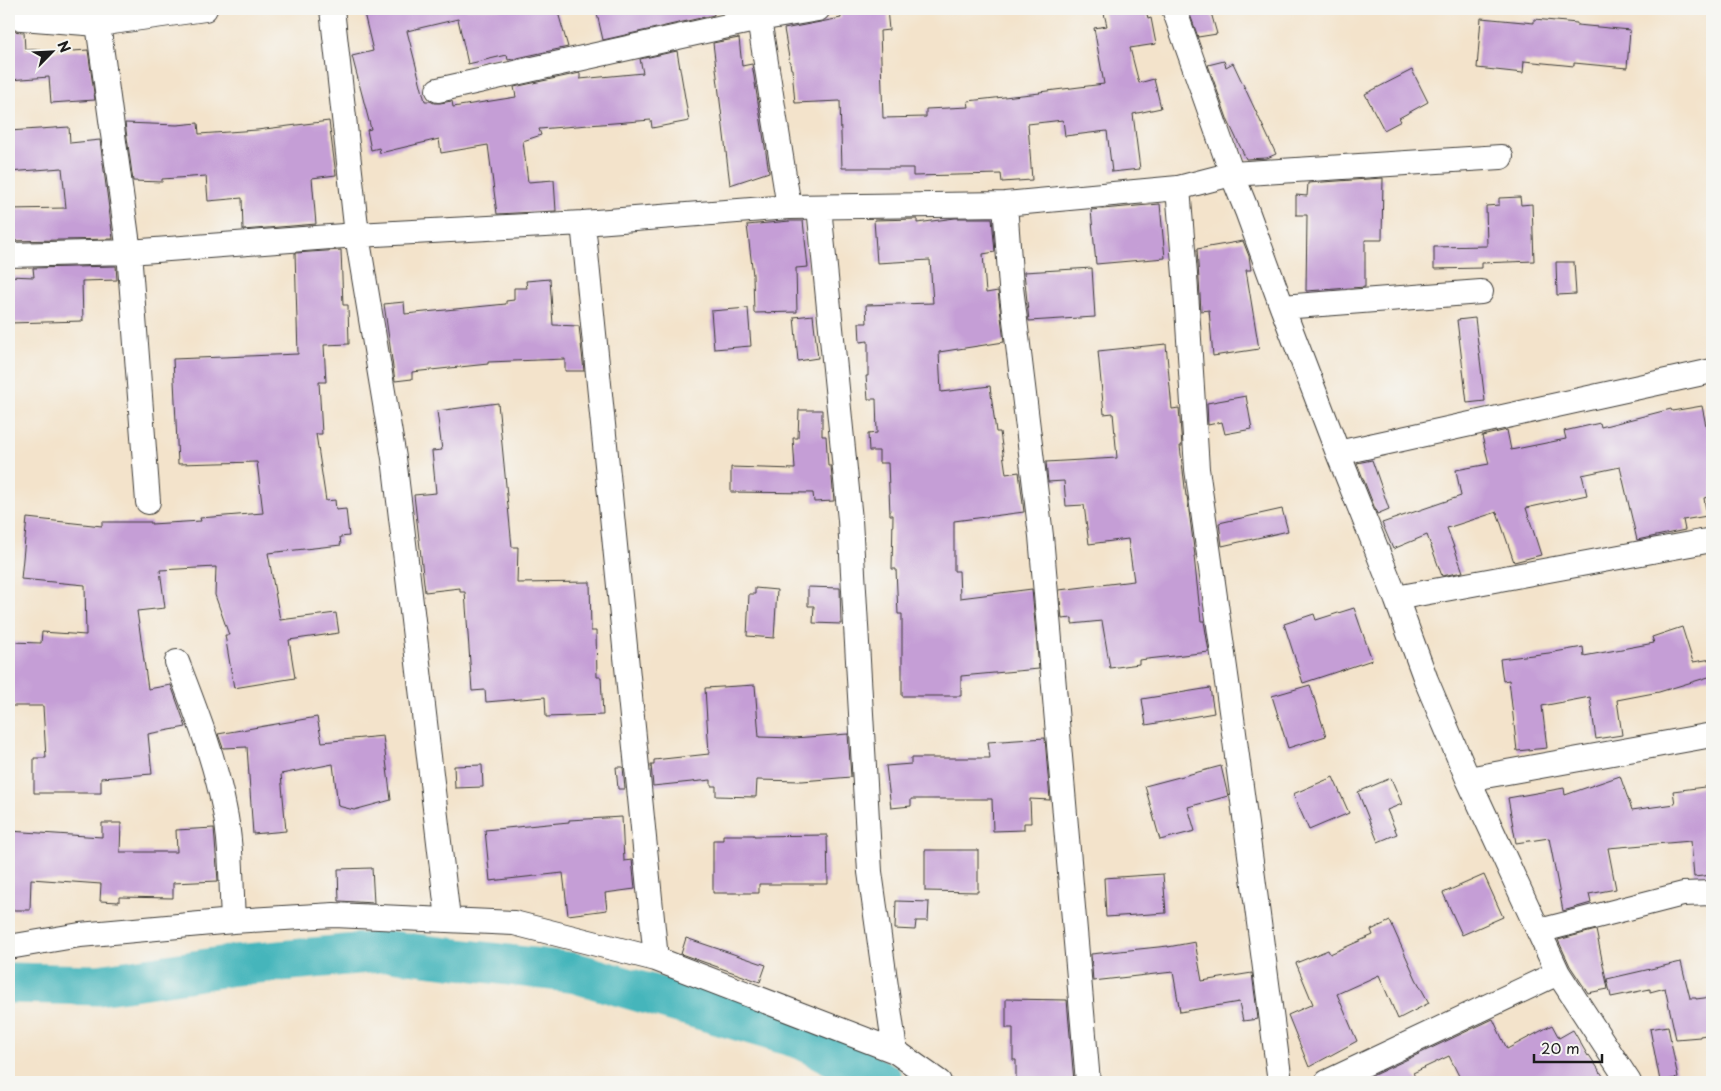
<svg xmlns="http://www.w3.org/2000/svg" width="1721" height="1091" viewBox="0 0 1721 1091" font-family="'Playpen Sans',sans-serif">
<rect width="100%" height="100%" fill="#f6f6f2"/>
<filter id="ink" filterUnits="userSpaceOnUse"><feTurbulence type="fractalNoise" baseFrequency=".02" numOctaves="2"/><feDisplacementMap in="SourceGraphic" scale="10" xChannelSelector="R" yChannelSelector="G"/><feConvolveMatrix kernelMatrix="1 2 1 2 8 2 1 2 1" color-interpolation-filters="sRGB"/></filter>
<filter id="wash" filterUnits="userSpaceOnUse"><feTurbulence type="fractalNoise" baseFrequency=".0096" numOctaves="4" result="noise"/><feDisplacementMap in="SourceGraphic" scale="20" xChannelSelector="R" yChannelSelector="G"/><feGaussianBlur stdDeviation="1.12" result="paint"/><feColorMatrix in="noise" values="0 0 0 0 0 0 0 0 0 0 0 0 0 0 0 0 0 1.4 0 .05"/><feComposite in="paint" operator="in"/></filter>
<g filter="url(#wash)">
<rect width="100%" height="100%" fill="#f3e3cb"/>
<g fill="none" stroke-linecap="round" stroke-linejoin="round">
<!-- river -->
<path stroke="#45b5bb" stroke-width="41" d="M 9,983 L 98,985 L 235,965 L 390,951 L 576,973 L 802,1039 L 883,1082"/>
</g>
<g id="blocks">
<!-- building -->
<path fill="#c59ed6" d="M 363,9 L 557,9 L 568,47 L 508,60 L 507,55 L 468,64 L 458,19 L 407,31 L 425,101 L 430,101 L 434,103 L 440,103 L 452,101 L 453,107 L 516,97 L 514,87 L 580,73 L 580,79 L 643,73 L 640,59 L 677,51 L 689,121 L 652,128 L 651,120 L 539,129 L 541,135 L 523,141 L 528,182 L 554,180 L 556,211 L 497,214 L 488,145 L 441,153 L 439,139 L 380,153 L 379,148 L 371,150 L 367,130 L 371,129 L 352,56 L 373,51 Z
M 596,9 L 713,9 L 714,15 L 603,40 Z
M 840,9 L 887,9 L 889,30 L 880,31 L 883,118 L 926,117 L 926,109 L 969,107 L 968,101 L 1040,93 L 1039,92 L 1104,84 L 1094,28 L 1107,26 L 1103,9 L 1146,9 L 1148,19 L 1151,18 L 1156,44 L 1130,48 L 1139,83 L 1154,79 L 1161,108 L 1133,114 L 1140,169 L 1112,172 L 1107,131 L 1065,136 L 1063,120 L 1028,124 L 1032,180 L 1002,182 L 1001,174 L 913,176 L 913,168 L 842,168 L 840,101 L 795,103 L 792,69 L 791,69 L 784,29 L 841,18 Z
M 1188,9 L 1210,9 L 1217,34 L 1198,37 Z
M 1481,18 L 1534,23 L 1534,19 L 1577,23 L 1577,25 L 1630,30 L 1627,68 L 1574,63 L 1574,66 L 1524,61 L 1523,73 L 1477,68 Z
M 9,31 L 24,32 L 25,50 L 40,49 L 40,53 L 88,50 L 95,100 L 51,103 L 49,77 L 9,80 Z
M 739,38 L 742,66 L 752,64 L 769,172 L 730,185 L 713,43 Z
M 1224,61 L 1226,67 L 1233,63 L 1276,154 L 1267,158 L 1246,159 L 1228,121 L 1208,65 Z
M 1412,70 L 1428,102 L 1399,118 L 1401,121 L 1384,130 L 1365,94 Z
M 329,121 L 336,175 L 312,178 L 316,224 L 243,230 L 242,198 L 208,201 L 206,176 L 162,179 L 162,182 L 133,181 L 125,123 L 177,125 L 198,123 L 199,134 L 257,130 Z
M 69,127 L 70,143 L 100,140 L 113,239 L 9,241 L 9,209 L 66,208 L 62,168 L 9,172 L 9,131 Z
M 1383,178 L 1382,240 L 1365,240 L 1365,287 L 1306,291 L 1307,215 L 1296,215 L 1296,195 L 1307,196 L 1308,183 Z
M 1520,197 L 1521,205 L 1532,204 L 1534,261 L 1482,263 L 1482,268 L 1434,269 L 1434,247 L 1487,246 L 1486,206 L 1499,205 L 1499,198 Z
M 1160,204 L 1165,258 L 1096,264 L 1091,210 Z
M 955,218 L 992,218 L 995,252 L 983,254 L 986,293 L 998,291 L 1004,342 L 939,352 L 941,392 L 990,386 L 996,432 L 1000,432 L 1006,474 L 1019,472 L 1024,512 L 954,521 L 954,571 L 959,571 L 960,598 L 1032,589 L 1039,669 L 961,676 L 961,696 L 902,696 L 902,614 L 898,614 L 896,569 L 892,569 L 893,515 L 890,515 L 888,463 L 879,463 L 879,451 L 869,451 L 868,434 L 877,433 L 876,399 L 868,399 L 866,376 L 868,376 L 868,341 L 860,342 L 859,323 L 867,323 L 866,305 L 933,303 L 930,260 L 877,263 L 874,220 L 917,219 L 917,223 Z
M 790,221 L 803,221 L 808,267 L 796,268 L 797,312 L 754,313 L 753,275 L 747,225 Z
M 1243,241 L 1249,256 L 1251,270 L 1246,270 L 1259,349 L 1213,356 L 1209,310 L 1201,311 L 1197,249 Z
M 341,250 L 343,305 L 348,305 L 349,344 L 324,345 L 326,382 L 319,382 L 322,434 L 316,434 L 326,501 L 335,500 L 336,510 L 346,509 L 349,536 L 340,537 L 341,545 L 268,553 L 280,620 L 336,613 L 339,633 L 289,640 L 295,678 L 234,688 L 225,635 L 229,635 L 215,595 L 216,567 L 160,570 L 165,608 L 137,611 L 148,689 L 171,685 L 186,727 L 148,734 L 152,774 L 101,778 L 101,793 L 34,793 L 34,758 L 46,758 L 43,706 L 9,706 L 10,642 L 41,643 L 42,632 L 86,635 L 85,585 L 21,579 L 27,518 L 102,526 L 102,522 L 151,522 L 151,524 L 201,521 L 200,518 L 263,513 L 257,462 L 178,464 L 173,359 L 298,354 L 295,253 Z
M 1556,262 L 1574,262 L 1576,294 L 1557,295 Z
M 116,266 L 117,280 L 82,281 L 83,321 L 9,323 L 9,276 L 34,277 L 33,268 Z
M 1092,268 L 1095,317 L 1029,321 L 1024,272 Z
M 550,279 L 553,325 L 579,326 L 584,371 L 565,371 L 565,359 L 488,362 L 488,364 L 412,372 L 412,379 L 395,381 L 384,304 L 404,302 L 405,314 L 506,304 L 506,301 L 514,300 L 514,288 L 527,288 L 526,281 Z
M 748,308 L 751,346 L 714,349 L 711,311 Z
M 813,315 L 818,358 L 798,361 L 794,317 Z
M 1475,318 L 1485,401 L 1467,403 L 1457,320 Z
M 1166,344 L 1172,409 L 1179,408 L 1182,446 L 1180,446 L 1186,496 L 1187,496 L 1195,556 L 1194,556 L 1201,621 L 1204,621 L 1209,652 L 1139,660 L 1139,664 L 1110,668 L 1102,621 L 1072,624 L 1072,618 L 1062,619 L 1059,590 L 1134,581 L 1128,539 L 1089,544 L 1084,505 L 1066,506 L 1064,481 L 1048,482 L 1046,462 L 1117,458 L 1113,413 L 1104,414 L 1098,351 Z
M 1246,396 L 1252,429 L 1225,434 L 1222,422 L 1208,425 L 1207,403 Z
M 498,403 L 512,547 L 518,547 L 517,583 L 590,582 L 591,631 L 596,631 L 597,677 L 601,677 L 603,715 L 546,717 L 545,697 L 486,702 L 485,690 L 472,691 L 465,592 L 460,592 L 460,588 L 425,592 L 414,495 L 436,493 L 432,451 L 442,450 L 437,411 Z
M 1702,406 L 1712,455 L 1712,496 L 1704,498 L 1707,516 L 1683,520 L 1685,530 L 1637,540 L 1620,467 L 1582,475 L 1587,495 L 1526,508 L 1541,555 L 1514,562 L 1497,512 L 1447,528 L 1463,572 L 1442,576 L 1427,535 L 1393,549 L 1382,523 L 1461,496 L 1456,470 L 1489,464 L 1482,436 L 1507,430 L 1511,450 L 1566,439 L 1564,431 L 1600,423 L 1601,427 L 1671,409 L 1672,411 Z
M 799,410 L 822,410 L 822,436 L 826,436 L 828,466 L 831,466 L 834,501 L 814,502 L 813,493 L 731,492 L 731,467 L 795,469 L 793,438 L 798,438 Z
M 1372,460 L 1389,509 L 1377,514 L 1357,463 Z
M 1282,509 L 1288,531 L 1222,546 L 1219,523 Z
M 808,587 L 840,588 L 841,624 L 813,623 L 814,606 L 808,606 Z
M 755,588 L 777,590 L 774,638 L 747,636 L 749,594 L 755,594 Z
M 1354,608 L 1372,660 L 1303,683 L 1284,624 L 1314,614 L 1316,620 Z
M 1682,627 L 1693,662 L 1712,659 L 1712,676 L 1659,692 L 1617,700 L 1622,735 L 1596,739 L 1590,697 L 1542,706 L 1547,748 L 1517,751 L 1509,680 L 1503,681 L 1500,659 L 1549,653 L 1583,647 L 1584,656 L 1654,643 L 1652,637 Z
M 755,685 L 759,737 L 794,738 L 848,734 L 851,777 L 802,781 L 757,780 L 756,797 L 716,796 L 716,786 L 711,786 L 711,780 L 653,786 L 651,765 L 654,765 L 654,760 L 709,754 L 705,688 Z
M 1310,685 L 1326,736 L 1288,748 L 1272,696 Z
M 1210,688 L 1214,713 L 1146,725 L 1142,699 Z
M 317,717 L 322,742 L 383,736 L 391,800 L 354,810 L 338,806 L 333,764 L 281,774 L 286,831 L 253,834 L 247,747 L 223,748 L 218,734 Z
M 1045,738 L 1050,800 L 1030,799 L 1031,823 L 1024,823 L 1024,830 L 993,831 L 992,799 L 911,799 L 911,806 L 891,808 L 886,766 L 911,764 L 911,758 L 990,758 L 988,742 Z
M 482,765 L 483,787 L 455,788 L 454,766 Z
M 1221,766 L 1228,796 L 1188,807 L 1195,831 L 1160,840 L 1145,786 Z
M 616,767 L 623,767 L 625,789 L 618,789 Z
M 1620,776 L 1632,810 L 1675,804 L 1673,791 L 1712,786 L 1712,875 L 1694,877 L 1691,841 L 1608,848 L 1616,889 L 1589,894 L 1591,903 L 1563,911 L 1549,838 L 1516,843 L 1508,798 L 1564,788 L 1565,795 Z
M 1333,777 L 1349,813 L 1309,830 L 1293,794 Z
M 1391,778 L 1402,804 L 1387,810 L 1397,834 L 1378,842 L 1358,792 Z
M 622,817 L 624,861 L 632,860 L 635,889 L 605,893 L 607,910 L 568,915 L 563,873 L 490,881 L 485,830 L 569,822 L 569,820 Z
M 102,823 L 121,823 L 120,852 L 177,852 L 176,830 L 214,828 L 218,881 L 173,883 L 173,898 L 119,897 L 119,902 L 100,901 L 101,884 L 31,879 L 30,910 L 12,910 L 12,889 L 9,889 L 9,831 L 102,837 Z
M 723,835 L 754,835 L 754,836 L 827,835 L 828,884 L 759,884 L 759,893 L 713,893 L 713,840 L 723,840 Z
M 925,850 L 978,850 L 978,892 L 925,891 Z
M 372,868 L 374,903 L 339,901 L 338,869 Z
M 1163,874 L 1166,913 L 1106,917 L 1104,878 Z
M 1484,875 L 1503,917 L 1462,935 L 1443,893 Z
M 896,901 L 929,902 L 928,921 L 916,921 L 915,930 L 895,929 Z
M 1390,921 L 1416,979 L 1429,1003 L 1398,1019 L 1379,975 L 1337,994 L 1357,1041 L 1309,1067 L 1288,1015 L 1313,1004 L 1296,963 L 1328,950 L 1330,954 L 1373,935 L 1371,930 Z
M 1596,930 L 1608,989 L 1588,993 L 1570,966 L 1558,940 Z
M 686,938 L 766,965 L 760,982 L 681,954 Z
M 1195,942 L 1202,981 L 1252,973 L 1258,1019 L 1243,1021 L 1239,1002 L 1180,1012 L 1173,972 L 1093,981 L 1091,954 L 1168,946 L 1168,947 Z
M 1681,962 L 1690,998 L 1696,998 L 1696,999 L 1712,997 L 1712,1034 L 1700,1036 L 1700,1037 L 1676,1039 L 1665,988 L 1650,992 L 1650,989 L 1611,997 L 1607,979 Z
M 1006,999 L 1067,1000 L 1074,1082 L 1016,1082 L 1016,1060 L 1013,1060 L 1013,1028 L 1006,1028 Z
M 1493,1019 L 1507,1049 L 1552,1025 L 1559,1038 L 1573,1030 L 1588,1056 L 1589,1055 L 1607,1082 L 1462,1082 L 1449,1056 L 1413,1073 L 1418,1082 L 1359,1082 Z
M 1668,1026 L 1678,1078 L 1660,1081 L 1650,1029 Z"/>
</g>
</g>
<g filter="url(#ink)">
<use href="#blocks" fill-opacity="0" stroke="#3c3a36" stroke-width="1"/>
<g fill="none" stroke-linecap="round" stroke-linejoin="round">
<!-- street casing -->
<g stroke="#3c3a36" stroke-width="26">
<path id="street" d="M 332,9 L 357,235 L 394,458 L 448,919
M 1174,9 L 1232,174 L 1247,211 L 1282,307 L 1338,453 L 1396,598 L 1426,680 L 1468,779 L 1558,973 L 1629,1082
M 9,17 L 98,24 L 205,9
M 759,19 L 789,207
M 98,24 L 129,252 L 148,502
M 438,90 L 759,19 L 818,9
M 1178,188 L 1185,275 L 1197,469 L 1232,718 L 1280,1082
M 1005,204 L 1011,287 L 1041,536 L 1088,1082
M 819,207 L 850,520 L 870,872 L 895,1051
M 583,223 L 656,959
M 9,255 L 129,252 L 357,235 L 583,223 L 789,207 L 1005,204 L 1178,188 L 1232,174 L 1501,157
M 1282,307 L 1481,292
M 1338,453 L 1712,371
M 1396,598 L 1712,540
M 177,662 C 195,709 214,757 224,807 C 232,844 231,883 233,921
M 1468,779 L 1712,735
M 1539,931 L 1683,894 L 1712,893
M 9,947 L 80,935 L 233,921 L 334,915 L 514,923 L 656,959 L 895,1051 L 939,1082
M 1327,1082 L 1558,973"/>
</g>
<!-- street -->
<use href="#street" stroke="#fff" stroke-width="24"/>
</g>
</g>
<!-- margin -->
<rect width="1721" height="1091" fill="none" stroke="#f6f6f2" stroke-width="30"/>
<!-- north arrow -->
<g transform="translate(52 52) rotate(66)" stroke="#f6f6f2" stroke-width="4" paint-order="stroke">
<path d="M0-4L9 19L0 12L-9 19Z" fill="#1c1c1c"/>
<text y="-8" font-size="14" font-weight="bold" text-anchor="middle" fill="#1c1c1c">N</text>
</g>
<!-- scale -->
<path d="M1534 1054v8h68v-8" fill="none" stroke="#1c1c1c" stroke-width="2.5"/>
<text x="1541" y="1054" font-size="15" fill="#1c1c1c" stroke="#f6f6f2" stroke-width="4" paint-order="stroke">20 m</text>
</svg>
